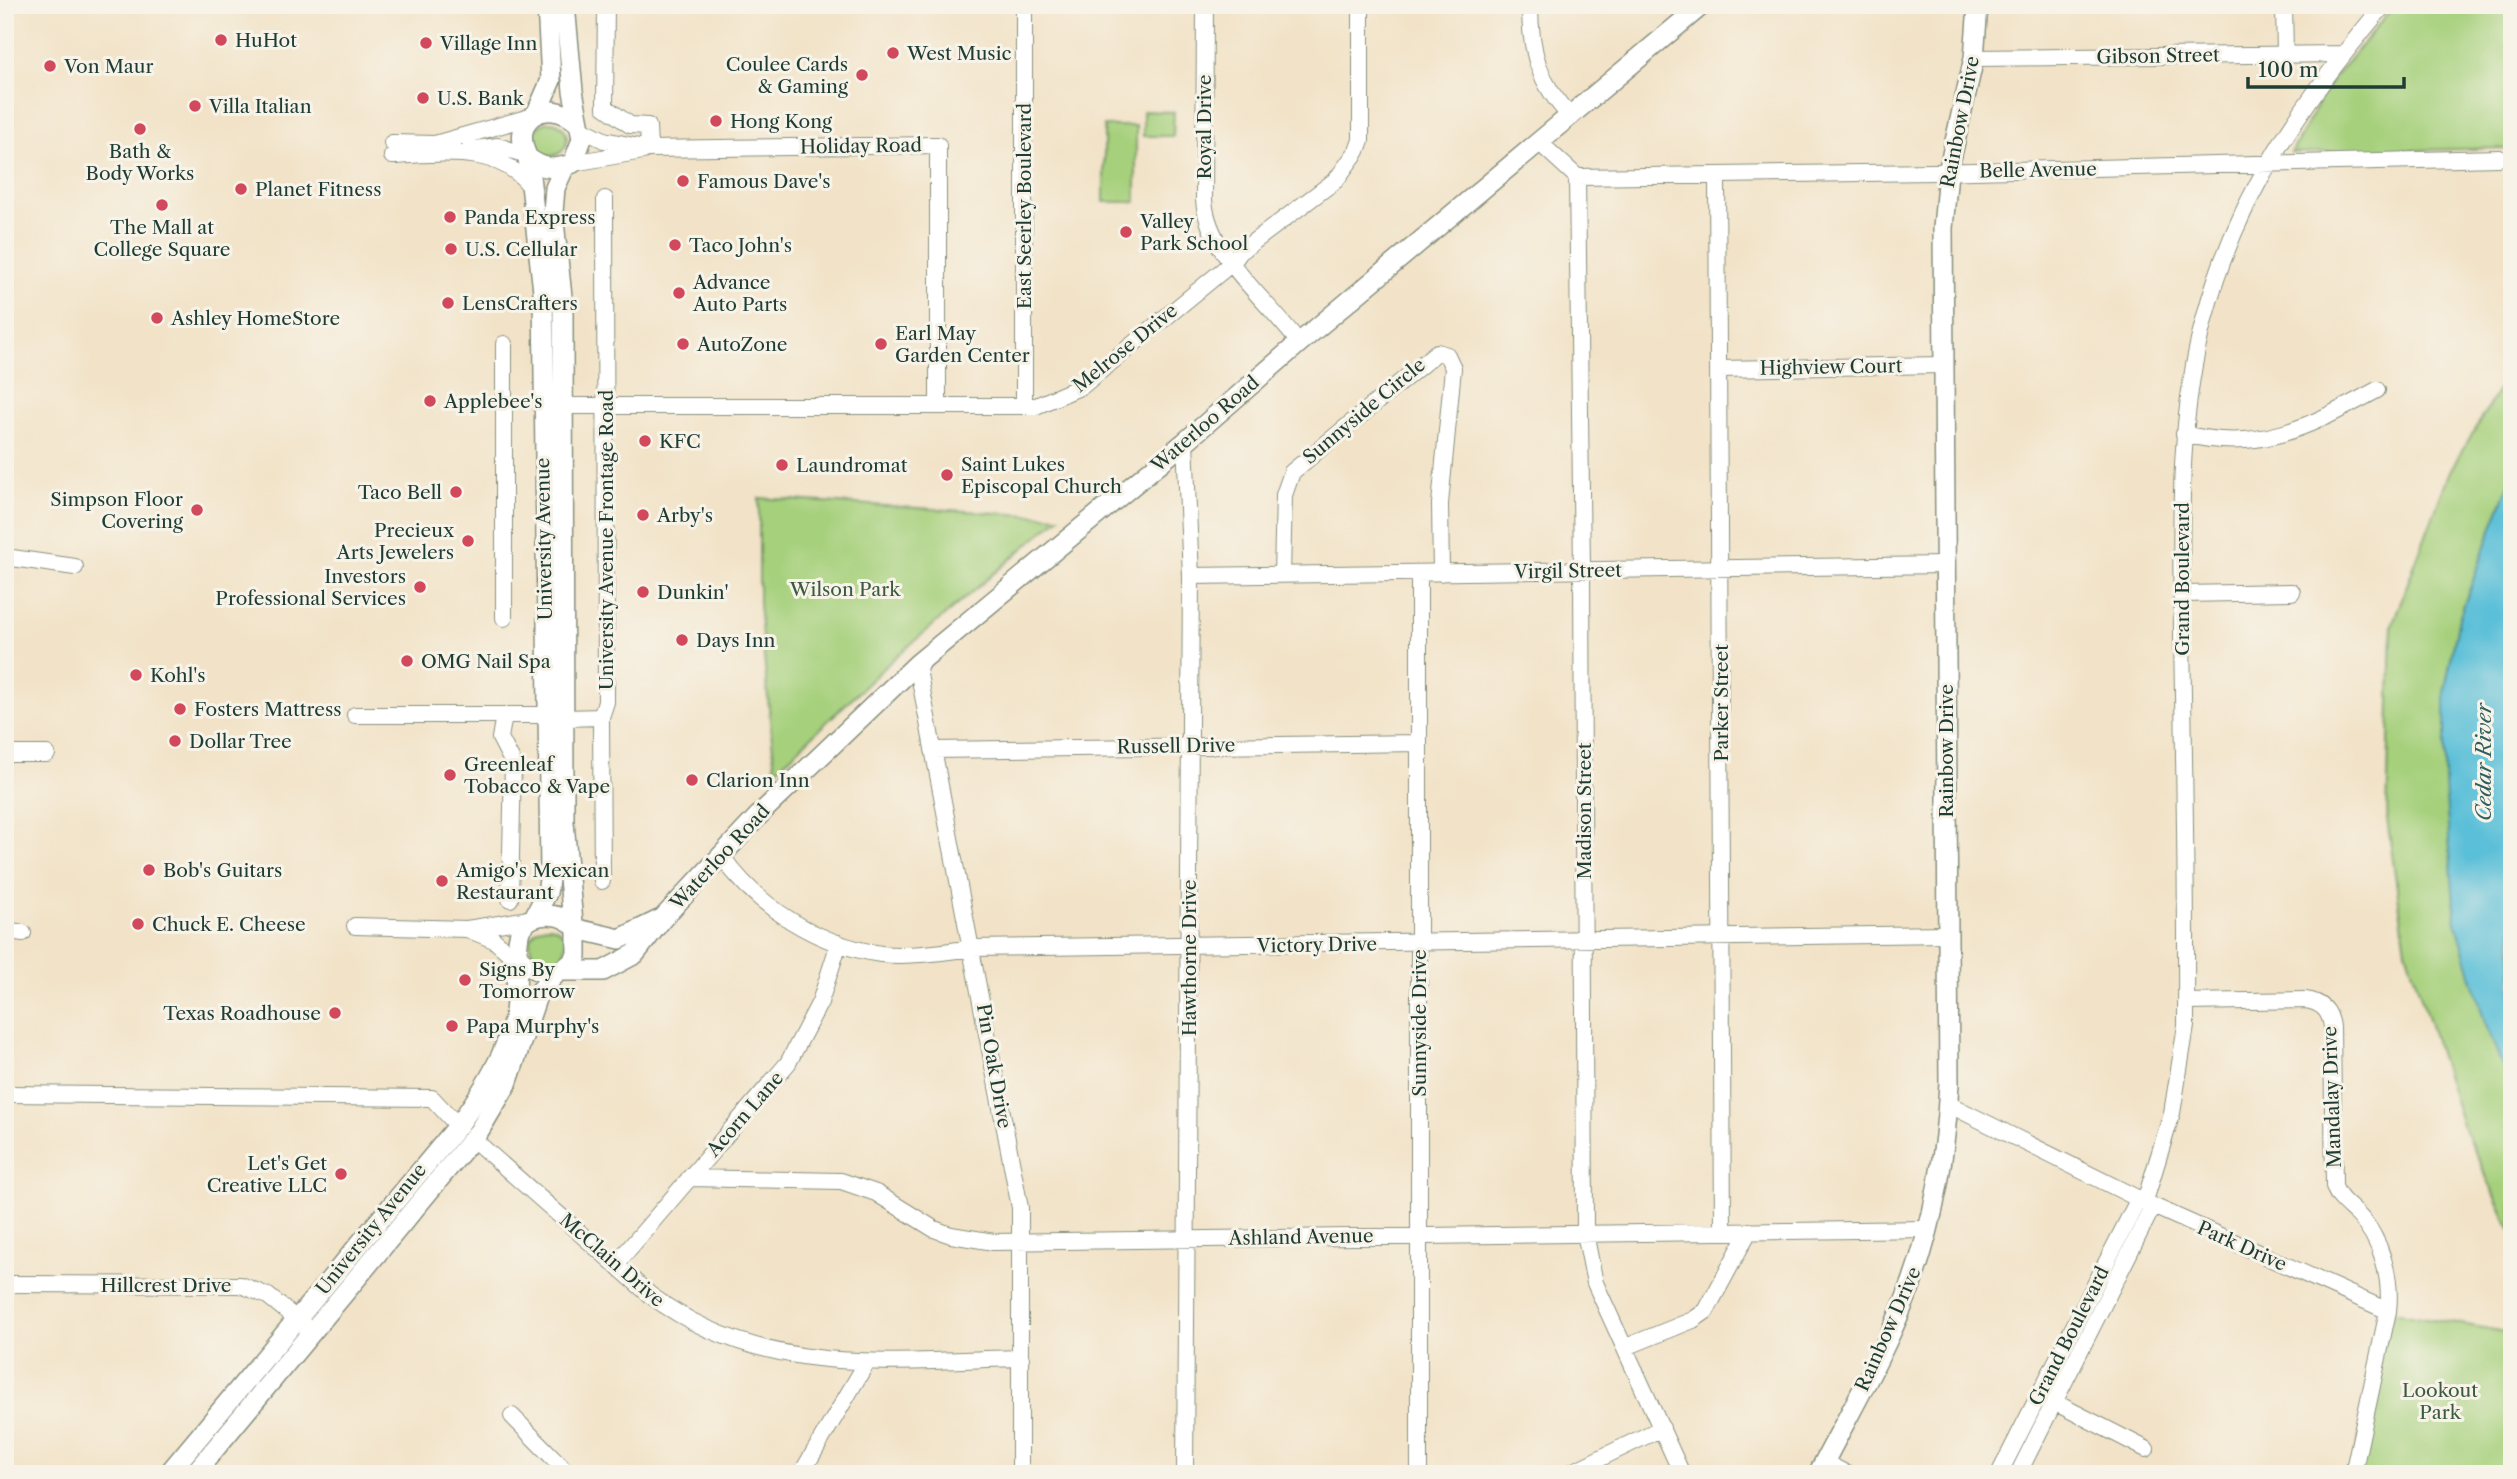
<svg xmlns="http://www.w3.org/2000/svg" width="2517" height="1479" viewBox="0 0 2517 1479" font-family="'Libre Caslon Text',serif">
<rect width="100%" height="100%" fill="#f7f3e8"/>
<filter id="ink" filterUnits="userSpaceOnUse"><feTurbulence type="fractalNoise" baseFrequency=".0143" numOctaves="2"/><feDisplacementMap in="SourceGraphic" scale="14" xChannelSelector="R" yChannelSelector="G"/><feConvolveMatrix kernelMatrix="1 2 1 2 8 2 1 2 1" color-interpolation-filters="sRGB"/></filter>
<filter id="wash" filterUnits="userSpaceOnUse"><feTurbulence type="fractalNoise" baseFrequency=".00686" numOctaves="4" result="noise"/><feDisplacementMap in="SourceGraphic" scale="28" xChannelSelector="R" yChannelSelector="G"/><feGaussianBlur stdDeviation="1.57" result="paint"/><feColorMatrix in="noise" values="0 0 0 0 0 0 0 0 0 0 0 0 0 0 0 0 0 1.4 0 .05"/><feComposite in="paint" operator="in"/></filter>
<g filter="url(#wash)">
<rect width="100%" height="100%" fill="#f2e3c8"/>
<!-- green -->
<path fill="#a6d07c" stroke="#628658" stroke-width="2" d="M 2395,5 L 2512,5 L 2512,148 L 2291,153 L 2331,81 Z
M 1143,111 L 1174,112 L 1173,136 L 1143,136 Z
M533 139a17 17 0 1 1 34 0a17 17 0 1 1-34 0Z
M 1104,126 L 1136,126 L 1136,202 L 1104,202 Z
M 2512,367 L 2512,476 L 2459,618 L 2445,689 L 2512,1060 L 2512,1233 L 2461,1122 L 2406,950 L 2387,819 L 2392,625 L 2450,471 Z
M 759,498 L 1060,517 L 891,661 L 775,771 L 759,604 Z
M530 944a18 18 0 1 1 36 0a18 18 0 1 1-36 0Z
M 2388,1311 L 2512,1333 L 2512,1474 L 2351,1474 Z"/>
<!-- water -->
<path fill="#5abfd8" stroke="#3c7e86" stroke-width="2" d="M 2512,476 L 2512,1090 L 2485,1023 L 2455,918 L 2445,786 L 2445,689 L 2459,618 Z"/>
</g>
<g filter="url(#ink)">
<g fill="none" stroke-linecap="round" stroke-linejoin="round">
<!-- minor casing -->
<g stroke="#88907e" stroke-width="18">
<path id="minor" d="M 606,5 L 605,107 L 630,125 L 648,126 L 649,149
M 1205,5 L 1204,200 C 1208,255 1267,299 1299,343
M 1530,5 C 1530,51 1539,84 1571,117
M 2284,5 L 2285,55
M 1974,58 L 2342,54
M 580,128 L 604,140 L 649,149 L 938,145 L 938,406
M 392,143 L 435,144 L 530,117
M 1540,143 L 1577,177 L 1582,570 L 1585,1233 L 1595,1283 L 1682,1474
M 469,150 L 498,146 L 526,155
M 392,156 C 440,154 498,144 530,186
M 573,163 L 643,151
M 1717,175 L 1723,1231
M 1577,177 L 1935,172 L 2499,158
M 504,344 L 504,618
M 1719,369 L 1944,365
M 565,406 L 1036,406 L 1082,386 L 1233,262 L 1240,252 L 1336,180 L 1357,151 L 1361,140 L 1361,5
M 1024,406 L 1024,5
M 2184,434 C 2262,454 2311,425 2377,390
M 1185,442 L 1191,576 L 1185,1474
M 5,557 L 75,567
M 1419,573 L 1419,1474
M 1282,575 L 1284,495 L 1292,472 L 1437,352 L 1447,355 L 1453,368 L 1440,504 L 1441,573
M 1191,576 L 1945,565
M 2182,594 L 2292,592
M 917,664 L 1020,1208 L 1020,1474
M 355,715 L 546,715
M 504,715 L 500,738 L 513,763 L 510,899
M 565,718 L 601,717
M 933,750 L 1419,743
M 5,754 L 47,754
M 721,855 C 757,907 818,945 881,954 C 911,957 943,952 972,948 L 1947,934
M 602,881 L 601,717 L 606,702 L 605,199
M 355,926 L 467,929 L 529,919
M 467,929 L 494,940 L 509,953 L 518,956
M 5,930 L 23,933
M 2186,1002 L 2305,1000 C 2322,1002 2330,1011 2332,1027 L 2334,1186 C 2338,1199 2348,1205 2358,1215 C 2381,1238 2392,1278 2388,1311
M 5,1094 L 432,1098 L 458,1126
M 1948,1104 L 2153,1206 L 2388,1311 L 2353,1474
M 473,1139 L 650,1295 C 764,1379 888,1361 1021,1358
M 689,1178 L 841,1181 L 876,1193 L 934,1229 L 951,1235 L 994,1242 L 1928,1229
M 2145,1201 L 2172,1113 L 2186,1026 C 2187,895 2184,764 2182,632 C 2181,526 2177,419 2205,316 C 2237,195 2304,99 2384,5
M 616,1264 L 788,1063 L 820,1002 L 839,943
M 5,1284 L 241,1285 L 268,1296 L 305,1326
M 1626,1347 L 1693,1320 L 1706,1311 L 1749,1231
M 2054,1402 L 2146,1449
M 512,1416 L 569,1474
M 1824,1462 L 1847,1474
M 801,1474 L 867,1362
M 1568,1474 L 1662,1428
M 1999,1474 L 2139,1198
M 2018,1474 L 2153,1206"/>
</g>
<!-- major casing -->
<g stroke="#88907e" stroke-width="22">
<path id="major" d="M 565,5 L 573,91 L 582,139 L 573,163 C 555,171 543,169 528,158 C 508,119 546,95 578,123
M 537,112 L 551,80 L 547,5
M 528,158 L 543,291 L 550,873 L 547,893 L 534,917
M 565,166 L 555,188 L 553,212 L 563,306 L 564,822 L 573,923
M 577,929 L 620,939 L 659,920
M 562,971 L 603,971 L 635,954 L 663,918 L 763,811 L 917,664 L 1185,442 L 1299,343 L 1702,5
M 168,1474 L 458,1126 C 482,1092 508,1053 515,1012 C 518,993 514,938 522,927 C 534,910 565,912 577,929 L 577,956 C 560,980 538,976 519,958
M 194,1474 L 479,1131 L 507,1084 L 538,993 L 556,974
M 1818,1474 C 1850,1411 1888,1348 1912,1282 C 1935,1218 1946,1151 1949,1083 L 1943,228 L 1948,172 L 1974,58 L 1978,5"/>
</g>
<!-- minor -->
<use href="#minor" stroke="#fff" stroke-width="16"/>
<!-- major -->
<use href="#major" stroke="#fff" stroke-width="19"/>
</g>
</g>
<!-- markers -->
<g fill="#d1495b" stroke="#f7f3e8" stroke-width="2.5">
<circle cx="221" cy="40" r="7"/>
<circle cx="426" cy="43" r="7"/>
<circle cx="893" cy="53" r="7"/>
<circle cx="50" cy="66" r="7"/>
<circle cx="862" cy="75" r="7"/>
<circle cx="423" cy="98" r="7"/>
<circle cx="195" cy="106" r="7"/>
<circle cx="716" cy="121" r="7"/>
<circle cx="140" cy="129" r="7"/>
<circle cx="683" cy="181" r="7"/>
<circle cx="241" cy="189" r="7"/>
<circle cx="162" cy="205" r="7"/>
<circle cx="450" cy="217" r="7"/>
<circle cx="1126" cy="232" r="7"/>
<circle cx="675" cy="245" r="7"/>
<circle cx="451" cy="249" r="7"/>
<circle cx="679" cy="293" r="7"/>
<circle cx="448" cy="303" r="7"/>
<circle cx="157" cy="318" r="7"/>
<circle cx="683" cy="344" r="7"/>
<circle cx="881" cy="344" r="7"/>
<circle cx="430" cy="401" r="7"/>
<circle cx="645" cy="441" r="7"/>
<circle cx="782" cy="465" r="7"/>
<circle cx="947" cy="475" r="7"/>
<circle cx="456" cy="492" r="7"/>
<circle cx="197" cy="510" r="7"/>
<circle cx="643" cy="515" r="7"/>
<circle cx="468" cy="541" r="7"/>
<circle cx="420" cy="587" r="7"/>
<circle cx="643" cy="592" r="7"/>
<circle cx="682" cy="640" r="7"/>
<circle cx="407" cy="661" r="7"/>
<circle cx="136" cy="675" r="7"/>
<circle cx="180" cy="709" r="7"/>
<circle cx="175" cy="741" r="7"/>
<circle cx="450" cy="775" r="7"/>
<circle cx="692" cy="780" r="7"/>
<circle cx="149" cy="870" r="7"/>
<circle cx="442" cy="881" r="7"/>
<circle cx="138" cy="924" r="7"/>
<circle cx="465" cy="980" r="7"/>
<circle cx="335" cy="1013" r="7"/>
<circle cx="452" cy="1026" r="7"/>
<circle cx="341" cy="1174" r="7"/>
</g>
<g text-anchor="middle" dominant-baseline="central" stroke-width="6" stroke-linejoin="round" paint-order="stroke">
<!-- poi labels -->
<g font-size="19" fill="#1f3d34" stroke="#f7f3e8" text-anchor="start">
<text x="235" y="40">HuHot</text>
<text x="440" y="43">Village Inn</text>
<text x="907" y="53">West Music</text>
<text x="848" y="64" text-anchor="end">Coulee Cards<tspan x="848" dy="22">&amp; Gaming</tspan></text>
<text x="64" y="66">Von Maur</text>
<text x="437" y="98">U.S. Bank</text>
<text x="209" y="106">Villa Italian</text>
<text x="730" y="121">Hong Kong</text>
<text x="140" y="151" text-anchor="middle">Bath &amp;<tspan x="140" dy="22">Body Works</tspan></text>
<text x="697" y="181">Famous Dave's</text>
<text x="255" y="189">Planet Fitness</text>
<text x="464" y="217">Panda Express</text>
<text x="1140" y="221">Valley<tspan x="1140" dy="22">Park School</tspan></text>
<text x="162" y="227" text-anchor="middle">The Mall at<tspan x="162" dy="22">College Square</tspan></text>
<text x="689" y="245">Taco John's</text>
<text x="465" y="249">U.S. Cellular</text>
<text x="693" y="282">Advance<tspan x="693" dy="22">Auto Parts</tspan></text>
<text x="462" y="303">LensCrafters</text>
<text x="171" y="318">Ashley HomeStore</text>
<text x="895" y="333">Earl May<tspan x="895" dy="22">Garden Center</tspan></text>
<text x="697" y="344">AutoZone</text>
<text x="444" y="401">Applebee's</text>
<text x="659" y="441">KFC</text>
<text x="961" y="464">Saint Lukes<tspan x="961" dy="22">Episcopal Church</tspan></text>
<text x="796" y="465">Laundromat</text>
<text x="442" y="492" text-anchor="end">Taco Bell</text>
<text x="183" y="499" text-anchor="end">Simpson Floor<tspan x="183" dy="22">Covering</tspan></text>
<text x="657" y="515">Arby's</text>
<text x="454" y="530" text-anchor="end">Precieux<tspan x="454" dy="22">Arts Jewelers</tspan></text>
<text x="406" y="576" text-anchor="end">Investors<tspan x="406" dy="22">Professional Services</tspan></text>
<text x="657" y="592">Dunkin'</text>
<text x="696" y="640">Days Inn</text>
<text x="421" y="661">OMG Nail Spa</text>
<text x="150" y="675">Kohl's</text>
<text x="194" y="709">Fosters Mattress</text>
<text x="189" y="741">Dollar Tree</text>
<text x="464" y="764">Greenleaf<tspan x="464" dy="22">Tobacco &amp; Vape</tspan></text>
<text x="706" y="780">Clarion Inn</text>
<text x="163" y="870">Bob's Guitars</text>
<text x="456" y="870">Amigo's Mexican<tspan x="456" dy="22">Restaurant</tspan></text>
<text x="152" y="924">Chuck E. Cheese</text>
<text x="479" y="969">Signs By<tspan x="479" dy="22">Tomorrow</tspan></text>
<text x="321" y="1013" text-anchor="end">Texas Roadhouse</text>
<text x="466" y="1026">Papa Murphy's</text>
<text x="327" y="1163" text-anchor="end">Let's Get<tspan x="327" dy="22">Creative LLC</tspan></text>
</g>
<!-- street labels -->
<g font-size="19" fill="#1f3d34" stroke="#f7f3e8">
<text transform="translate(2158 56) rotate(-1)">Gibson Street</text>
<text transform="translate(1960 122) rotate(-79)">Rainbow Drive</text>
<text transform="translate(1204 127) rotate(-90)">Royal Drive</text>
<text transform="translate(861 146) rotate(-1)">Holiday Road</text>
<text transform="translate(2038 170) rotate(-1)">Belle Avenue</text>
<text transform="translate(1024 206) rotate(-90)">East Seerley Boulevard</text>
<text transform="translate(1125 348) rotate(-39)">Melrose Drive</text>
<text transform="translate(1831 367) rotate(-1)">Highview Court</text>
<text transform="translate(1364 411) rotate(-40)">Sunnyside Circle</text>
<text transform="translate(1205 424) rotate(-41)">Waterloo Road</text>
<text transform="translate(544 539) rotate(-91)">University Avenue</text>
<text transform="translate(606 540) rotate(-90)">University Avenue Frontage Road</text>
<text transform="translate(1568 571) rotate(-1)">Virgil Street</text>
<text transform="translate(2182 579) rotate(-90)">Grand Boulevard</text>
<text transform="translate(1721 703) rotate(-90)">Parker Street</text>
<text transform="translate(1176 746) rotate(-1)">Russell Drive</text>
<text transform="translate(1946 751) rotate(-90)">Rainbow Drive</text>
<text transform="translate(1584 811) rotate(-90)">Madison Street</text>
<text transform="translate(720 857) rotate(-47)">Waterloo Road</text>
<text transform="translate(1317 945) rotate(-1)">Victory Drive</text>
<text transform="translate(1189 958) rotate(-90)">Hawthorne Drive</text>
<text transform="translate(1419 1023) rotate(-90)">Sunnyside Drive</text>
<text transform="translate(994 1066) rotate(80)">Pin Oak Drive</text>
<text transform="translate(2332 1097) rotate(-92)">Mandalay Drive</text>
<text transform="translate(745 1114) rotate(-49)">Acorn Lane</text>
<text transform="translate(371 1229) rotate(-51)">University Avenue</text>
<text transform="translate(1301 1237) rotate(-1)">Ashland Avenue</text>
<text transform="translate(2242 1246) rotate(24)">Park Drive</text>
<text transform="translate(612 1260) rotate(41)">McClain Drive</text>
<text x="166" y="1285">Hillcrest Drive</text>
<text transform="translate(1888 1329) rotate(-66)">Rainbow Drive</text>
<text transform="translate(2069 1336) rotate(-63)">Grand Boulevard</text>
</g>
<!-- park labels -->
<g font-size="19" fill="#3a5a42" stroke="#f7f3e8">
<text x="845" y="589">Wilson Park</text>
<text x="2440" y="1390">Lookout<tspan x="2440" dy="22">Park</tspan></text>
</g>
<!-- water labels -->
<g font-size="21" font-style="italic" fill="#2e5e5d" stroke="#f7f3e8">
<text transform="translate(2483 762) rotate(-90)">Cedar River</text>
</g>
</g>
<!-- margin -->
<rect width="2517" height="1479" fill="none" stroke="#f7f3e8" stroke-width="28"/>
<!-- scale -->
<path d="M2248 77v10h156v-10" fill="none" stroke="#1f3d34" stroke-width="3.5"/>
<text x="2258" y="77" font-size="21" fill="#1f3d34" stroke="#f7f3e8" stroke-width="5" paint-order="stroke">100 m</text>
</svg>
